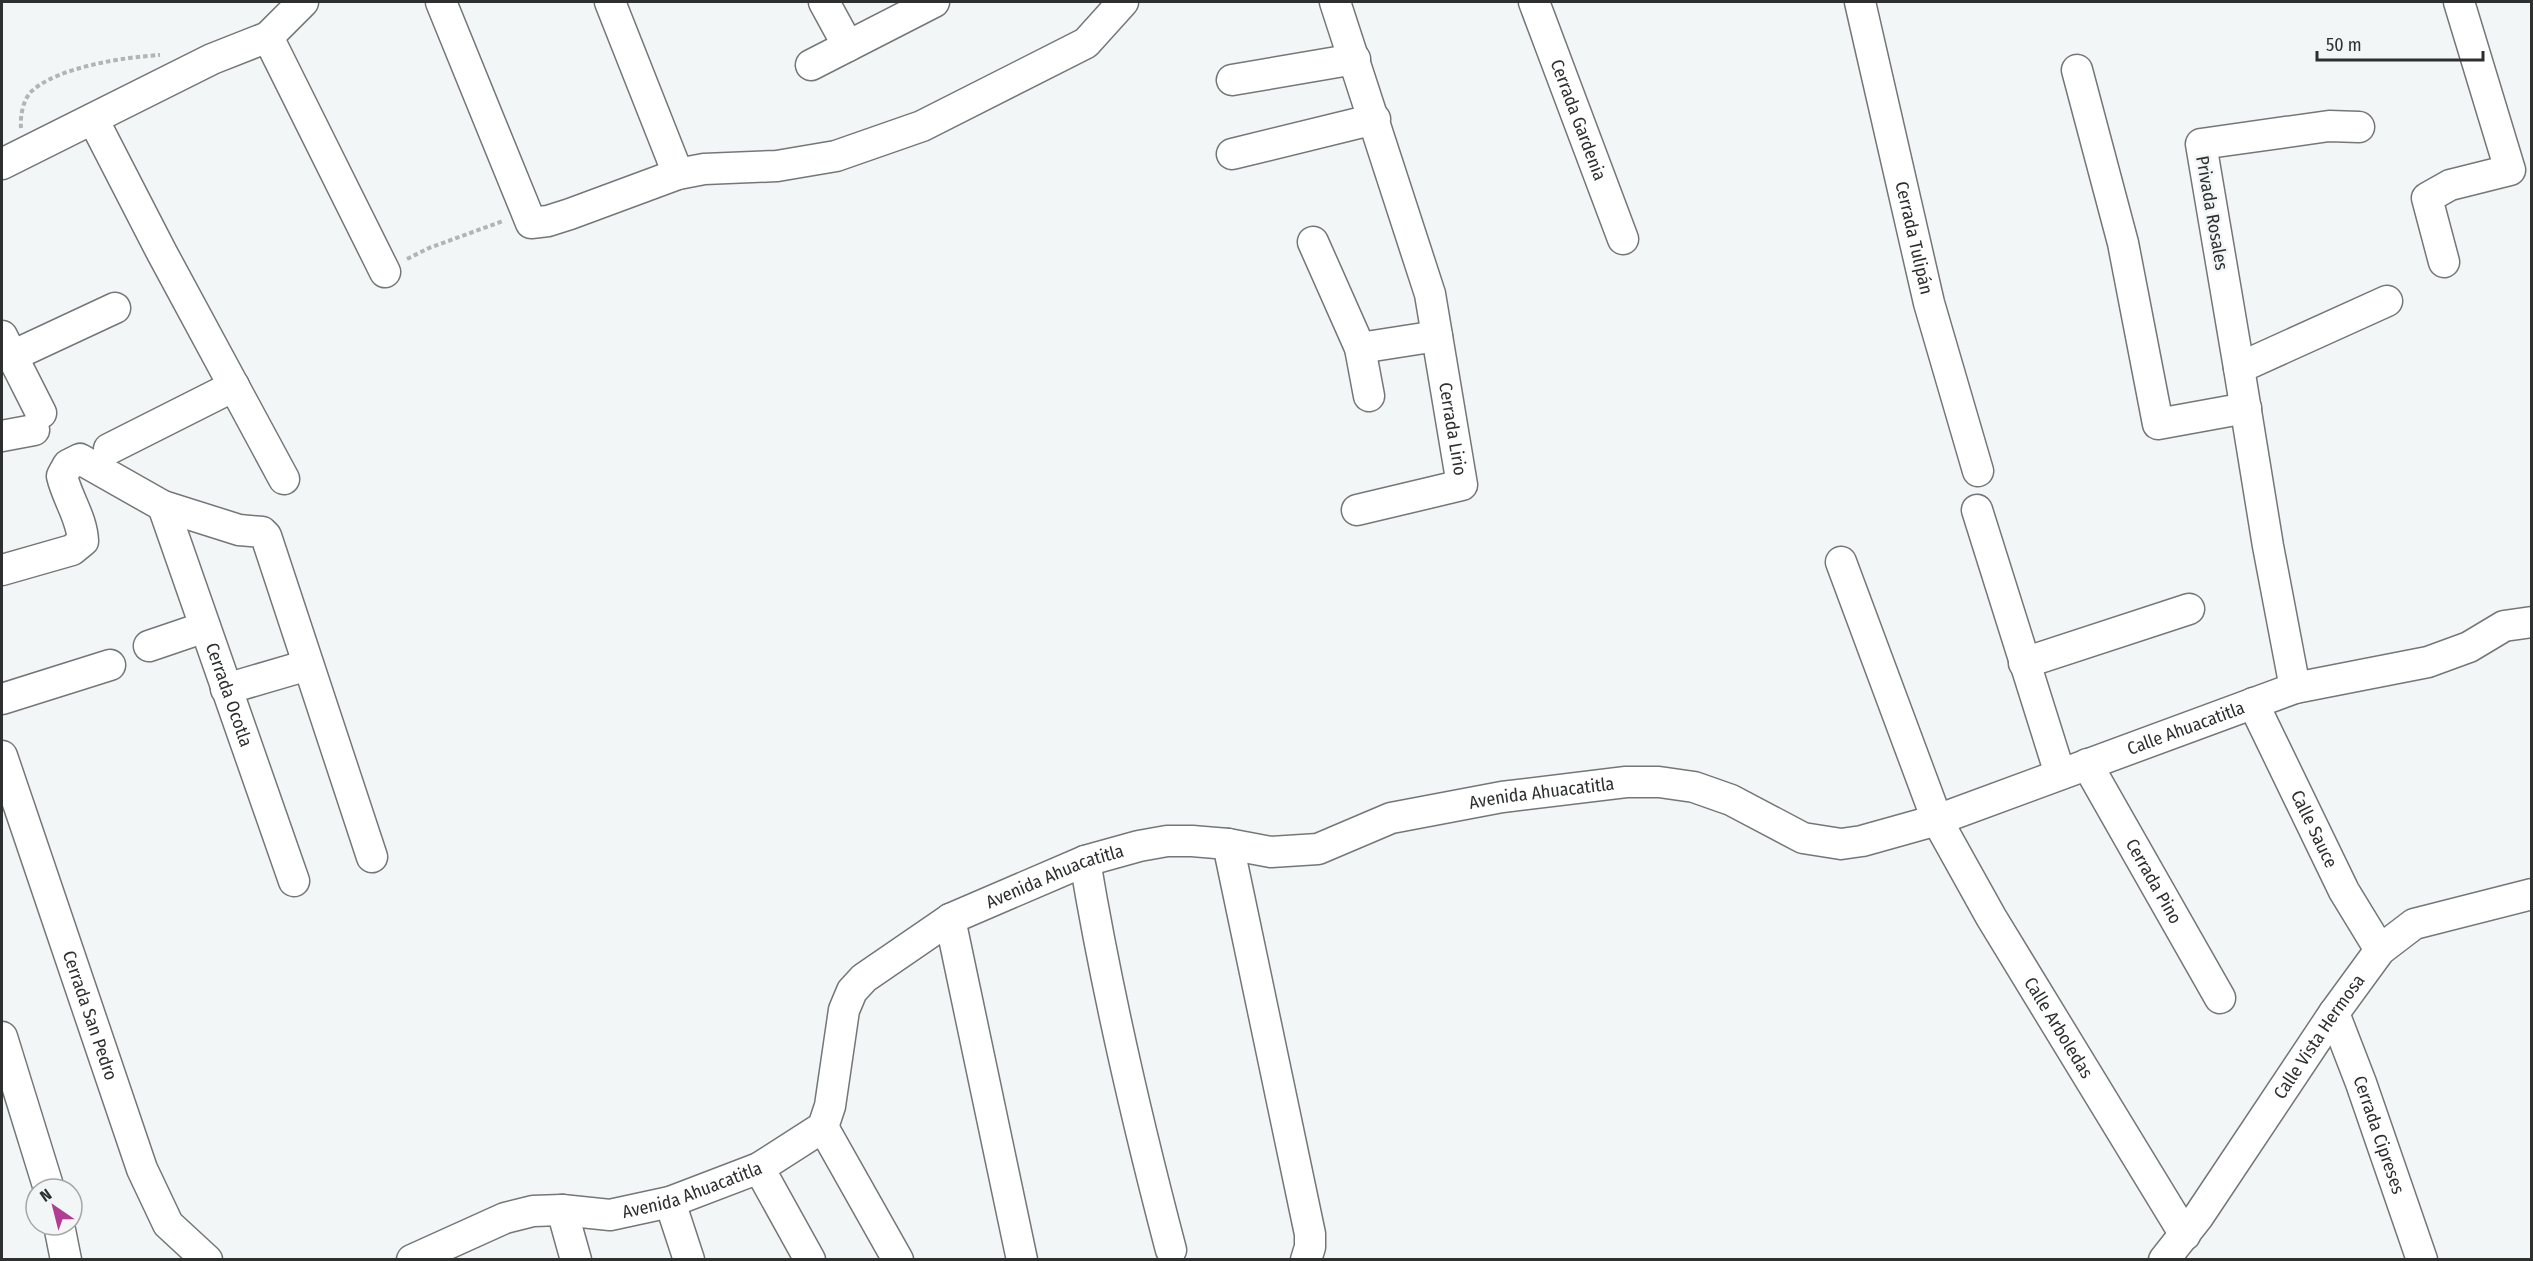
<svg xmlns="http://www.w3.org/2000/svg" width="2533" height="1261" viewBox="0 0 2533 1261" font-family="'Fira Sans Condensed',sans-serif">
<rect width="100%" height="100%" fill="#f2f6f6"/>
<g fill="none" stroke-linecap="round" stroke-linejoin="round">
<!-- minor casing -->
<g stroke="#747777" stroke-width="33">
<g id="minor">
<path d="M 441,2 L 531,223 L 548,221 L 570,214 L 678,174 L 704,169 L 777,166 L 836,156 L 922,126 L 1086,43 L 1123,2"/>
<path d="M 610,2 L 678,174"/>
<path d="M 824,2 L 848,46"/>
<path id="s1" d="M 1335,2 L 1430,294 L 1462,485 L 1357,510"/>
<path id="s2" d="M 1534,2 L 1623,239"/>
<path id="s3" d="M 1860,2 L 1929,303 L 1978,471"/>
<path d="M 268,37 L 385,272"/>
<path d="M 811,65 L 934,2"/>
<path d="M 2077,70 L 2123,243 L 2158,424 L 2246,408"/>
<path d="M 1232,80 L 1355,59"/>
<path d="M 93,119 L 162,253 L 284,479"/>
<path d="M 1232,154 L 1375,119"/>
<path d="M 2,164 L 212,59 L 268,37 L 303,2"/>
<path d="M 1313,242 L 1360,348 L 1369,396"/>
<path d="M 2444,262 L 2427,198 L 2450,185 L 2510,170 L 2459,2"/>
<path d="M 2,336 L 41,413"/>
<path d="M 1360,348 L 1437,336"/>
<path d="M 12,356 L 115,308"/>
<path d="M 2239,368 L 2201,144 L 2329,126 L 2359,127"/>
<path d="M 2,436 L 34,430"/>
<path d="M 109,449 L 234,386"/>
<path id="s4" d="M 163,506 L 294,881"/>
<path d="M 1977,510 L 2060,774"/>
<path id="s5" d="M 1841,562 L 1937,820 L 1991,917 L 2185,1235"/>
<path d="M 2,570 L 72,550 L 83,541 C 82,518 67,498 62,476 L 68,465 L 80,459 L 163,506 L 239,530 L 262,532 L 266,536 L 372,857"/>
<path d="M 149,646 L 205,627"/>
<path d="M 2024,663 L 2189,609"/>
<path d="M 2295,688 L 2268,546 L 2239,368 L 2387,301"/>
<path d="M 226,689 L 308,665"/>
<path d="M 2,699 L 110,665"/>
<path id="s6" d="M 2253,703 L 2344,891 L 2380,950"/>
<path id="s7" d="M 2,756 L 142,1169 L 168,1224 L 207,1260"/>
<path id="s8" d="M 2087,764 L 2220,998"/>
<path d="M 1228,844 L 1310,1234 L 1310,1247 L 1306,1260"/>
<path d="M 1085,861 C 1107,992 1137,1121 1171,1250"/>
<path d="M 950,919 L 1022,1260"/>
<path id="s9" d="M 2334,1013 L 2361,1083 L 2422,1260"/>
<path d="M 2,1037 L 49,1189"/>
<path d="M 823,1127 L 898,1260"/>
<path d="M 759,1168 L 810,1260"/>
<path d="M 670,1202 L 689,1260"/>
<path d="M 562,1210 L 576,1260"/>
<path d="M 59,1225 L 66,1260"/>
<path id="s10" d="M 412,1260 L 505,1218 L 533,1211 L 562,1210 L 610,1215 L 670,1202 L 759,1168 L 823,1127 L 830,1106 L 844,1010 L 852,991 L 864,978 L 950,919 L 1085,861 L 1139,846 L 1167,841 L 1192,841 L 1228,844 L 1271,852 L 1318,849 L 1391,818 L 1502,797 L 1626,782 L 1659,782 L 1694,787 L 1731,800 L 1803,838 L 1841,844 L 1862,841 L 1937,820 L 2295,688 L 2428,662 L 2469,647 L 2504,626 L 2532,622"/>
<path id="s11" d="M 2164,1260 L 2198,1217 L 2334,1013 L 2380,950 L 2414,924 L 2532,894"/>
</g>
</g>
<!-- path -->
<path stroke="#b2b5b5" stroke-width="4" stroke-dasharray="4.5 3" stroke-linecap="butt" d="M 21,128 C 20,116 23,98 33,90 C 59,67 125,57 160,55
M 407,259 L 429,248 L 503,221"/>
<!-- minor -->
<use href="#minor" stroke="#fff" stroke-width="30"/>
</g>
<g text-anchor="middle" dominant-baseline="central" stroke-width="5" stroke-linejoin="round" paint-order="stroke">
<!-- street labels -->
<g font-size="18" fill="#2e302f" stroke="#f2f6f6">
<text stroke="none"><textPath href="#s2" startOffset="126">Cerrada Gardenia</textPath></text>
<text transform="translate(2212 213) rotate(80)">Privada Rosales</text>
<text stroke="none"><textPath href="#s3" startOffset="242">Cerrada Tulipán</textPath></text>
<text stroke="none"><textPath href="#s1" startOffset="444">Cerrada Lirio</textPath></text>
<text stroke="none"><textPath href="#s4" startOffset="200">Cerrada Ocotla</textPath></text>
<text stroke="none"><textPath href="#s10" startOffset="1995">Calle Ahuacatitla</textPath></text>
<text stroke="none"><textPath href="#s10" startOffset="1318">Avenida Ahuacatitla</textPath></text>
<text stroke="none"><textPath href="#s6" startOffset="140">Calle Sauce</textPath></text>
<text stroke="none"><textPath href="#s10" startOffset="816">Avenida Ahuacatitla</textPath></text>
<text stroke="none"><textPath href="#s8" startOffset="135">Cerrada Pino</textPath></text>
<text stroke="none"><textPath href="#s7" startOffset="274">Cerrada San Pedro</textPath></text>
<text stroke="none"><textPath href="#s5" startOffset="516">Calle Arboledas</textPath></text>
<text stroke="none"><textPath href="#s11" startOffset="272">Calle Vista Hermosa</textPath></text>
<text stroke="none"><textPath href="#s9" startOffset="130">Cerrada Cipreses</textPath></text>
<text stroke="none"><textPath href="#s10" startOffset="294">Avenida Ahuacatitla</textPath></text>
</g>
</g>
<!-- border -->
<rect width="2533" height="1261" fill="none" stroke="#2e302f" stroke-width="6"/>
<!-- north arrow -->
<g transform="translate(54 1207) rotate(325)"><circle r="28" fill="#f2f6f6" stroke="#a4a7a6" stroke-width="1.5"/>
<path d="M0-4.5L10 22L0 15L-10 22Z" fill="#b13d95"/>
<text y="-9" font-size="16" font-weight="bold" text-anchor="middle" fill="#2e302f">N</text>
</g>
<!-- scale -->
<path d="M2317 51v9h166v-9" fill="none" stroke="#2e302f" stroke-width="3"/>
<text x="2326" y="51" font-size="18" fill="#2e302f" stroke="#f2f6f6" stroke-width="4.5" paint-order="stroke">50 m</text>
</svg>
